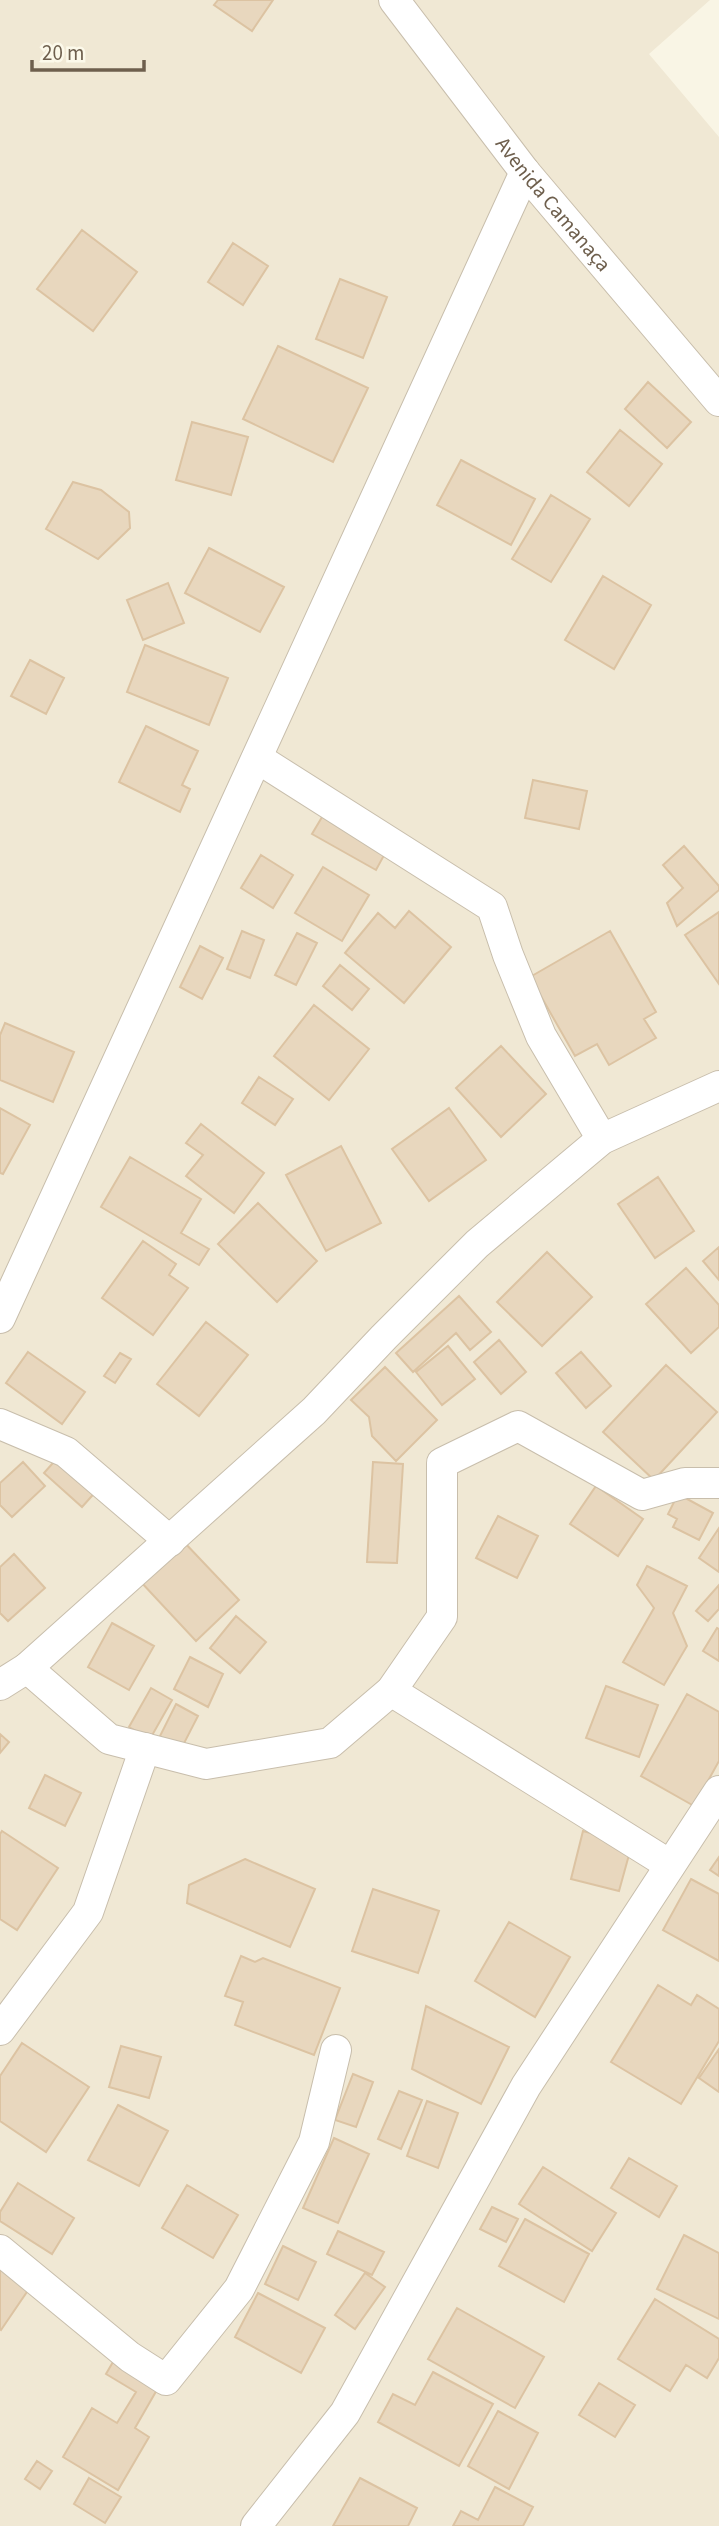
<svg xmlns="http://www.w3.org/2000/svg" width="719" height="2526" viewBox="0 0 719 2526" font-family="'Source Sans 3',sans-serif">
<rect width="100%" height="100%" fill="#f9f5e5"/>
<!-- residential -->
<path fill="#f0e8d4" d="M 0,0 L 710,0 L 649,54 L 719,137 L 719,2526 L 0,2526 Z"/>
<!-- building -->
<path fill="#e8d7be" stroke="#dcc3a2" stroke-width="2" d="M 218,0 L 273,0 L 252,31 L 214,5 Z
M 82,230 L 137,272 L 93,331 L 37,289 Z
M 233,243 L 268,266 L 243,305 L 208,282 Z
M 340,279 L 387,297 L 363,358 L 316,339 Z
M 278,346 L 368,388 L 333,462 L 243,419 Z
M 648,382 L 691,422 L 667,448 L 625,409 Z
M 192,422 L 248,437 L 231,495 L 176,480 Z
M 620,430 L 662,464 L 629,506 L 587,472 Z
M 461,460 L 535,499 L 511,545 L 437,505 Z
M 73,482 L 101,490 L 129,512 L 130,528 L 98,559 L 46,529 Z
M 551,495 L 590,519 L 551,582 L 512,559 Z
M 209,548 L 284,587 L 260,632 L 185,593 Z
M 603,576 L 651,605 L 614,669 L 565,640 Z
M 168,583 L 184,623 L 143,640 L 127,600 Z
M 145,645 L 228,678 L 209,725 L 127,692 Z
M 30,660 L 64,678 L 46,714 L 11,696 Z
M 146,726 L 198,751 L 182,785 L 190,789 L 180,812 L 119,782 Z
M 533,780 L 587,791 L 579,829 L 525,818 Z
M 325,812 L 388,848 L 376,870 L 312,834 Z
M 684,846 L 719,886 L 719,890 L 677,926 L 667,903 L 683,888 L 663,865 Z
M 261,855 L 293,875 L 273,908 L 241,888 Z
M 323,867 L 369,895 L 342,941 L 295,913 Z
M 409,911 L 451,947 L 404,1003 L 345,953 L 378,913 L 395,928 Z
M 719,912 L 719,984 L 685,935 Z
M 242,931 L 264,940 L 250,978 L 227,969 Z
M 610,931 L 656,1012 L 644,1019 L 656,1038 L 609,1065 L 597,1044 L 575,1056 L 530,977 Z
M 297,933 L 317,943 L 296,985 L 275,975 Z
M 200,946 L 223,958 L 202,999 L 180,987 Z
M 340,965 L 369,989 L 352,1010 L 323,986 Z
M 314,1005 L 369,1049 L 329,1100 L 274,1056 Z
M 5,1023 L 74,1052 L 53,1102 L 0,1080 L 0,1035 Z
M 501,1046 L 546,1094 L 501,1137 L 456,1088 Z
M 259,1077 L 293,1099 L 275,1125 L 242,1103 Z
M 0,1108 L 30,1125 L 3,1174 L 0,1173 Z
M 449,1108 L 486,1160 L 429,1201 L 392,1149 Z
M 201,1124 L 264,1173 L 234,1213 L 186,1176 L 203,1155 L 186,1143 Z
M 341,1146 L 381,1223 L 326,1251 L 286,1175 Z
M 130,1157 L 201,1199 L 181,1233 L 209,1249 L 199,1265 L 101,1207 Z
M 658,1177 L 694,1231 L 655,1258 L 618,1204 Z
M 258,1203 L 317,1261 L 277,1302 L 218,1244 Z
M 143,1241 L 176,1264 L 169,1275 L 188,1288 L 153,1335 L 102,1298 Z
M 719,1247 L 719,1280 L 703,1261 Z
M 547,1252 L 592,1297 L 542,1346 L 497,1302 Z
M 686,1268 L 719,1305 L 719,1327 L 691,1353 L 646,1304 Z
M 459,1296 L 491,1332 L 470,1350 L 456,1333 L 413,1372 L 396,1353 Z
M 206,1322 L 248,1355 L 199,1416 L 157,1384 Z
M 499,1340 L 526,1372 L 501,1394 L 474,1362 Z
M 448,1346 L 475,1379 L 442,1405 L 416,1372 Z
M 28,1352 L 85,1392 L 62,1424 L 6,1383 Z
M 581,1352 L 611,1386 L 586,1408 L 556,1373 Z
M 120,1353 L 131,1359 L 115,1383 L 104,1376 Z
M 666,1365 L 717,1412 L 654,1480 L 603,1432 Z
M 385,1367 L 437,1420 L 396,1461 L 372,1436 L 369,1417 L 351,1400 Z
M 61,1454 L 99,1488 L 82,1507 L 44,1473 Z
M 23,1462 L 45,1486 L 12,1517 L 0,1505 L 0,1483 Z
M 373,1462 L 403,1464 L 397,1563 L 367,1562 Z
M 596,1486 L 643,1519 L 618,1556 L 570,1524 Z
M 678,1494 L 713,1513 L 699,1540 L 673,1527 L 677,1519 L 668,1514 Z
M 498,1516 L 538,1536 L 517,1578 L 476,1558 Z
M 719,1528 L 719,1572 L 699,1558 Z
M 183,1541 L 239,1600 L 196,1641 L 140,1581 Z
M 14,1554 L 45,1588 L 8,1621 L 0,1613 L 0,1567 Z
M 647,1566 L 687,1586 L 673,1613 L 687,1646 L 664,1685 L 623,1662 L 654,1608 L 637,1585 Z
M 719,1585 L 719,1609 L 708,1621 L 696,1611 Z
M 236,1616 L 266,1642 L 240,1673 L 210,1648 Z
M 112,1623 L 154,1646 L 129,1690 L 88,1667 Z
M 717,1628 L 719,1629 L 719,1661 L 703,1651 Z
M 190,1657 L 223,1674 L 208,1707 L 174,1689 Z
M 606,1686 L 658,1705 L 639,1757 L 586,1738 Z
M 151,1688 L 172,1700 L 150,1739 L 129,1727 Z
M 687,1694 L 719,1712 L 719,1761 L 694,1806 L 641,1776 Z
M 176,1704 L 198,1716 L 178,1755 L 156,1744 Z
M 0,1734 L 9,1742 L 0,1753 Z
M 45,1775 L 81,1793 L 65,1826 L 29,1808 Z
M 2,1831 L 58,1868 L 17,1930 L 0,1919 L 0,1834 Z
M 583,1831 L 632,1844 L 619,1891 L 571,1879 Z
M 719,1857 L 719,1876 L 710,1870 Z
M 245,1859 L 315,1889 L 290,1947 L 187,1903 L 189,1885 Z
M 691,1879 L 719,1894 L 719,1961 L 663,1930 Z
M 373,1889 L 439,1911 L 418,1973 L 352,1951 Z
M 509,1922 L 570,1957 L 535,2017 L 475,1981 Z
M 241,1956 L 255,1962 L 263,1958 L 340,1988 L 314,2055 L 235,2025 L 243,2002 L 225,1996 Z
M 658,1985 L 691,2005 L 697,1995 L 719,2009 L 719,2041 L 681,2104 L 611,2062 Z
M 426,2006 L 509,2047 L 481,2104 L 412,2069 Z
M 22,2043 L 89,2087 L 46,2152 L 0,2121 L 0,2076 Z
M 121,2046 L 161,2057 L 149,2098 L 109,2087 Z
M 719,2049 L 719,2092 L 699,2078 Z
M 353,2074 L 373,2082 L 356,2127 L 335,2120 Z
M 399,2091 L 422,2100 L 401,2149 L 378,2139 Z
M 427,2101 L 458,2113 L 438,2168 L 407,2156 Z
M 118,2105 L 168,2131 L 139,2186 L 88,2160 Z
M 334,2138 L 369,2154 L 338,2223 L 303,2208 Z
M 629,2158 L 677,2186 L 659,2217 L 611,2188 Z
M 543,2167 L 616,2213 L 592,2251 L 519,2204 Z
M 18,2183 L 74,2218 L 52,2254 L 0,2221 L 0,2212 Z
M 187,2185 L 238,2215 L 213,2258 L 162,2228 Z
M 492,2207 L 518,2219 L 506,2242 L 480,2229 Z
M 525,2219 L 589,2254 L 564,2302 L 499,2266 Z
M 338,2231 L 384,2252 L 372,2275 L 327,2254 Z
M 684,2235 L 719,2253 L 719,2319 L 657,2289 Z
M 283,2246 L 316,2262 L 298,2300 L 265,2284 Z
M 0,2261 L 33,2283 L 1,2330 L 0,2329 Z
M 365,2273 L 385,2287 L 355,2329 L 335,2315 Z
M 258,2293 L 325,2328 L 301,2373 L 235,2337 Z
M 655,2299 L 719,2339 L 719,2358 L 707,2378 L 686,2365 L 670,2391 L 618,2359 Z
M 457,2308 L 544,2357 L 515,2408 L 428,2359 Z
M 117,2355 L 162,2381 L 135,2428 L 149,2437 L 118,2490 L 63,2457 L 92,2408 L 117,2423 L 136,2392 L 106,2374 Z
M 433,2372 L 493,2404 L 459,2466 L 378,2422 L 393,2394 L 415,2405 Z
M 599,2383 L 635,2405 L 615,2437 L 579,2415 Z
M 498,2411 L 538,2433 L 509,2489 L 468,2466 Z
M 37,2461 L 52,2471 L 40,2489 L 25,2479 Z
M 89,2478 L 121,2497 L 105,2523 L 74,2504 Z
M 360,2478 L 417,2508 L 408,2526 L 333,2526 Z
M 495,2487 L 533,2507 L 523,2526 L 453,2526 L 461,2511 L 478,2520 Z"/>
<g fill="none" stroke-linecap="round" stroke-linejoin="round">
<!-- street casing -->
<g stroke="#c8beac" stroke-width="32">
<g id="street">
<path id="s1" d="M 394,0 L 525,172 L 719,401"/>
<path d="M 257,758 L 492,907 L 508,955 L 541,1036 L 602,1139"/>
<path d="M 0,1318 L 525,172"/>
<path d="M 0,1424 L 66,1452 L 170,1541"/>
<path d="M 27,1668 L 109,1739 L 206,1764 L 330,1743 L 391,1691 L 442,1617 L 442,1463 L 518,1426 L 642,1495 L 685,1483 L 719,1483"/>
<path d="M 0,1685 L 27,1668 L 314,1411 L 384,1337 L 477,1244 L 602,1139 L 719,1086"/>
<path d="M 391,1691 L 670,1865"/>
<path d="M 0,2030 L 88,1912 L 145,1748"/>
<path d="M 0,2250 L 130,2357 L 166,2380 L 239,2289 L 314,2142 L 336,2050"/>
<path d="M 256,2526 L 345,2413 L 526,2086 L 719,1791"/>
</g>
</g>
<!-- street -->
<use href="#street" stroke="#fff" stroke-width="30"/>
</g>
<g text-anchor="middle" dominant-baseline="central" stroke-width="6" stroke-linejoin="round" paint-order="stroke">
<!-- street labels -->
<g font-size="21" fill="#6e5f4d" stroke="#fcf9ea">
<text stroke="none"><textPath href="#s1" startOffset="259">Avenida Camanaça</textPath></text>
</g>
</g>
<!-- scale -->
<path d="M32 60v10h112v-10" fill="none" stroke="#6e5f4d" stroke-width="3.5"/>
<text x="42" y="60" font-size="21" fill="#6e5f4d" stroke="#fcf9ea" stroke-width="5" paint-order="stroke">20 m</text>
</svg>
